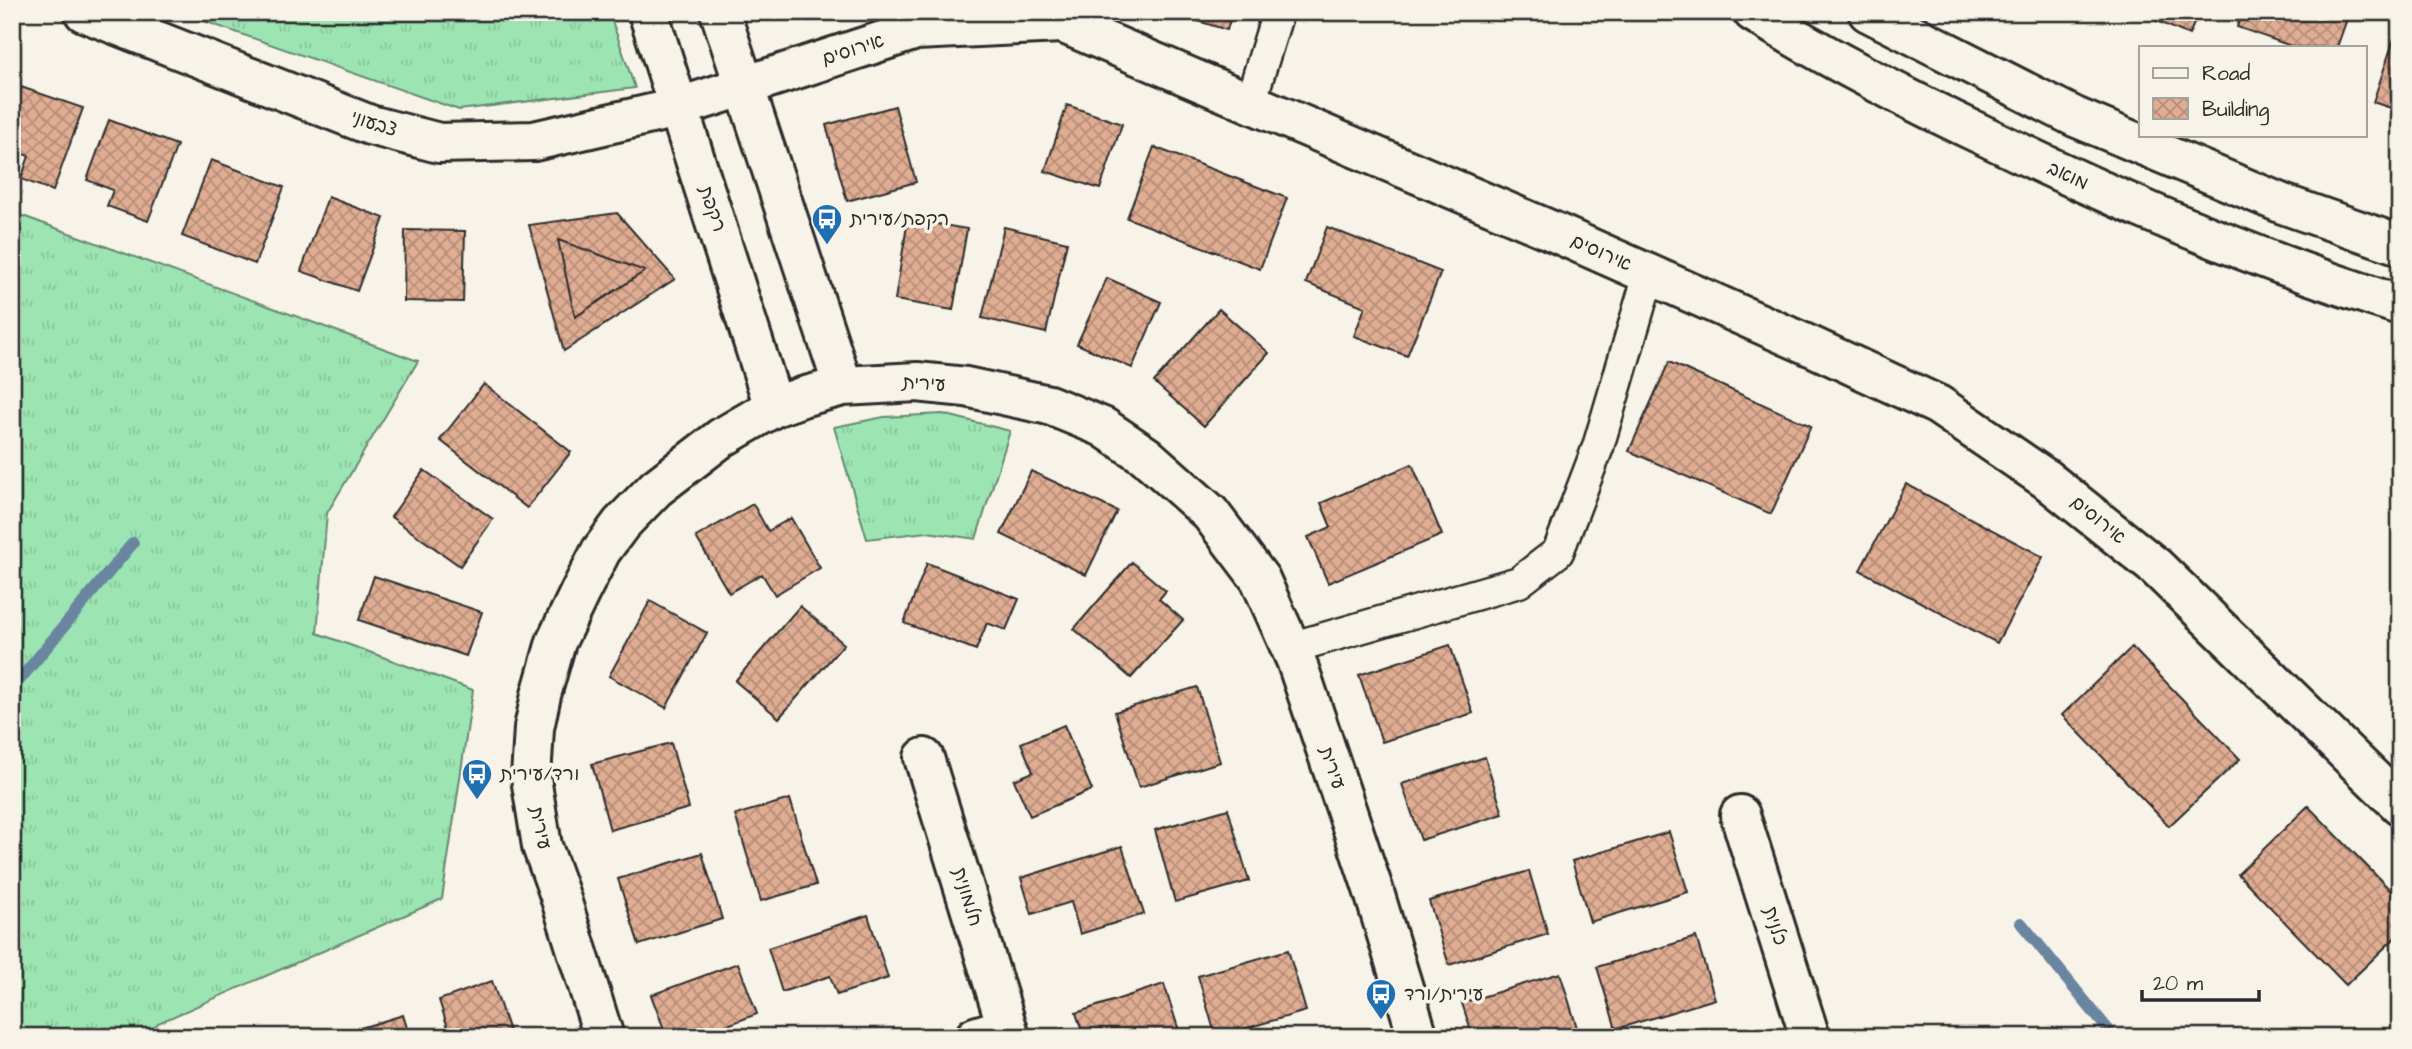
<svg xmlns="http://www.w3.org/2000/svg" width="2412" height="1049" viewBox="0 0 2412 1049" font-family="'Architects Daughter','Playpen Sans Hebrew',sans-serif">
<defs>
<pattern id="grass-tufts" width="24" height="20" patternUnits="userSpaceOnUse" patternTransform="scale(1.75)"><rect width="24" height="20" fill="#9ce5b3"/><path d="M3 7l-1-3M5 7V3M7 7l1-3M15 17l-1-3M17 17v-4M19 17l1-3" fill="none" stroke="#87c59a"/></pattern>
<pattern id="building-cross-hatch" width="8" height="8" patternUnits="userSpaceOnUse" patternTransform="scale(1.75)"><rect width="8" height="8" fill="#e0ad93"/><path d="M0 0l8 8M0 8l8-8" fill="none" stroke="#b68d78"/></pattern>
</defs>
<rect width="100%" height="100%" fill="#f7f3e8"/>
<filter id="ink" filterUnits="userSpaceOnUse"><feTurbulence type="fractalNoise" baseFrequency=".0143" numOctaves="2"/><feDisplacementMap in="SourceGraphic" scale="14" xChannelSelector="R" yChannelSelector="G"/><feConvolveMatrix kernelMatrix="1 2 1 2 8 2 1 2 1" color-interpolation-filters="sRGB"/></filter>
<g filter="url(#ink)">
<!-- grass -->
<path fill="url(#grass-tufts)" stroke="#64886f" stroke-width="2" d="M 178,12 L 609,12 L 635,88 L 459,110 Z
M 12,212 L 418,361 L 327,513 L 317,633 L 473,690 L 442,899 L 158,1023 L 147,1037 L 12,1037 Z
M 943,414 L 1010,431 L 976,539 L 927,532 L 867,539 L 834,427 L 884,417 Z"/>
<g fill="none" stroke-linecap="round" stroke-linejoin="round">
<!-- stream -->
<path stroke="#6a85a0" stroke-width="12" d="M 12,689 L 133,543
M 2021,923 L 2114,1037"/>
</g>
<!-- building -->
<path fill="url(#building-cross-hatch)" stroke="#2b2b2b" stroke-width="2" d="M 1169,12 L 1232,12 L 1227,30 Z
M 2152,12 L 2199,12 L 2189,35 L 2150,18 Z
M 2242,12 L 2338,12 L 2348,16 L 2337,47 L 2294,47 L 2237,27 Z
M 2397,30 L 2400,31 L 2400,111 L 2373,102 Z
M 12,84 L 83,108 L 53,191 L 21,179 L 29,156 L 12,150 Z
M 1067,105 L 1122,124 L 1100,189 L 1045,171 Z
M 895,106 L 916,182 L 847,201 L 826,125 Z
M 109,120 L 177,145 L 148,221 L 107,206 L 113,190 L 87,180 Z
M 1154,147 L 1287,198 L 1260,269 L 1127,218 Z
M 211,160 L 284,187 L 255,264 L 182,236 Z
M 328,197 L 384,218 L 357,291 L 301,271 Z
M 617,213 L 675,279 L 564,351 L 529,225 Z
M 908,219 L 967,229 L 953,310 L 895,300 Z
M 1004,227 L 1067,242 L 1046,333 L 982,318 Z
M 1327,227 L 1441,272 L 1407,356 L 1354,336 L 1365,307 L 1306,283 Z
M 405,230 L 465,231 L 463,302 L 404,301 Z
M 558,240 L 645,271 L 575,317 Z
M 1107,278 L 1161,302 L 1132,368 L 1077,344 Z
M 1219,309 L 1269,353 L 1204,426 L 1154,382 Z
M 1669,362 L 1811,426 L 1771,514 L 1629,451 Z
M 484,384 L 571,452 L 527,508 L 440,440 Z
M 1412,464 L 1442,535 L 1328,583 L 1308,537 L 1331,527 L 1321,503 Z
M 424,470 L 493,519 L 460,566 L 391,517 Z
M 1031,471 L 1117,511 L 1086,575 L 1001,534 Z
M 1906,484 L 2043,557 L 1997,643 L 1860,570 Z
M 753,504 L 768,531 L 791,518 L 820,568 L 775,595 L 762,574 L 729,593 L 696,537 Z
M 1132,562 L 1166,591 L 1159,599 L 1183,620 L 1131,678 L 1074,629 Z
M 927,563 L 1019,599 L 1006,630 L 987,623 L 976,650 L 904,623 Z
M 374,576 L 482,612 L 466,656 L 359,620 Z
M 650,601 L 707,633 L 666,708 L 609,676 Z
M 800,606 L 844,644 L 779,718 L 735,681 Z
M 1450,645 L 1473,713 L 1382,742 L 1359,675 Z
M 2132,647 L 2240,759 L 2169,826 L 2062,715 Z
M 1197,687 L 1220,762 L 1139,787 L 1115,712 Z
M 1064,725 L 1092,790 L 1030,816 L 1014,780 L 1033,772 L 1021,743 Z
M 671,743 L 689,808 L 610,830 L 592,764 Z
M 1485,757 L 1503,814 L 1421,840 L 1402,784 Z
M 790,799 L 816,885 L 761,901 L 735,815 Z
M 2308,806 L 2400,900 L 2400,933 L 2346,985 L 2238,874 Z
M 1228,809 L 1249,881 L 1175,902 L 1155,830 Z
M 1669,832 L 1688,892 L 1590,922 L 1572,861 Z
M 1122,846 L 1144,914 L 1080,934 L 1071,902 L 1032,914 L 1021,878 Z
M 702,853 L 722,919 L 639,945 L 618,879 Z
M 1529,871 L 1548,934 L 1449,965 L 1429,901 Z
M 868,915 L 888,978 L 837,995 L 830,976 L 782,992 L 768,948 Z
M 1696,937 L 1715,999 L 1616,1029 L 1597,967 Z
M 1288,950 L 1306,1011 L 1216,1037 L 1198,976 Z
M 738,963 L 757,1014 L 696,1037 L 667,1037 L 651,995 Z
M 1560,973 L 1579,1034 L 1569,1037 L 1473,1037 L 1462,1003 Z
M 492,981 L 511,1037 L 451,1037 L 439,1000 Z
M 1164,984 L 1181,1037 L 1084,1037 L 1076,1013 Z
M 403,1015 L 410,1037 L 350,1037 L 348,1032 Z"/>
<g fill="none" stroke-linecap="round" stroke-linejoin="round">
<!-- pedestrian casing -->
<g stroke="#2b2b2b" stroke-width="35">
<path id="pedestrian" d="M 1250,103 L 1278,12
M 1290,648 L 1519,582 L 1558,552 L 1598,447 L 1649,274"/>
</g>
<!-- minor casing -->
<g stroke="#2b2b2b" stroke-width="44">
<path id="minor" d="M 84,12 L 370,125 L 439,143 L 534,141 L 677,108 L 916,30 L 1062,23 L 1552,231 L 1815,348 L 1938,405 L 2046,479 L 2156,567 L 2400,805
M 648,12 L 774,407
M 720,12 L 843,386
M 924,758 L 1010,1037
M 1740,815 L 1810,1037
M 604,1037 L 559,893 L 542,846 L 531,778 L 534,728 L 541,695 L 556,642 L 580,592 L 601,551 L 621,524 L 656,488 L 721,438 L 774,407 L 802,397 L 843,386 L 917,382 L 966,387 L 1049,405 L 1103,427 L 1146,456 L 1210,513 L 1260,579 L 1296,660 L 1373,889 L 1418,1037
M 975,1037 L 1007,1027"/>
</g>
<!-- secondary casing -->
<g stroke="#2b2b2b" stroke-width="44">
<path id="secondary" d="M 1753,12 C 1828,59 1907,99 1987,137 C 2120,202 2258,261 2400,305
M 1868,12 L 2075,117 L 2283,204 L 2400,245"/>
</g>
<!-- pedestrian -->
<use href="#pedestrian" stroke="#f7f3e8" stroke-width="30"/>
<!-- minor -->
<use href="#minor" stroke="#f7f3e8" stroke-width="38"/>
<!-- secondary -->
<use href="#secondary" stroke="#f7f3e8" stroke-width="38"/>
</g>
</g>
<!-- icons -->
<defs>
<g id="bus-pin" transform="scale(1.575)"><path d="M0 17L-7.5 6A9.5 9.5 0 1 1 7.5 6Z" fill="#1f6fb2" stroke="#f7f3e8"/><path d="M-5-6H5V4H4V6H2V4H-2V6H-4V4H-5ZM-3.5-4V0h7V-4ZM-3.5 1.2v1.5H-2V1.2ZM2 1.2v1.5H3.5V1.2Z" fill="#fff"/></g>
</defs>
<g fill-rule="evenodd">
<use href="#bus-pin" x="827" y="219"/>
<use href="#bus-pin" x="477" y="774"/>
<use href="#bus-pin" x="1381" y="994"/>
</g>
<g text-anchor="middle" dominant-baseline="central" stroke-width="7" stroke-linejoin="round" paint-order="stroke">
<!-- street labels -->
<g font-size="19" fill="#2b2b2b" stroke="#f7f3e8">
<text transform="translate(853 50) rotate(-18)">אירוסים</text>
<text transform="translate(374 124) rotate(18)">צבעוני</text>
<text transform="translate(2068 176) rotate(24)">מואב</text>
<text transform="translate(712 209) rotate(71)">רקפת</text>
<text transform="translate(1601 253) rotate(24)">אירוסים</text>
<text transform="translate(924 384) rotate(3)">עירית</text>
<text transform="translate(2098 520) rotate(39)">אירוסים</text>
<text transform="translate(1332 768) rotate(71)">עירית</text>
<text transform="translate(540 828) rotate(78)">עירית</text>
<text transform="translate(967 897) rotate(73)">חלמונית</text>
<text transform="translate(1775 926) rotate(73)">כלנית</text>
</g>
<!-- poi labels -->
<g font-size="19" fill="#2b2b2b" stroke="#f7f3e8" text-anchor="start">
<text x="850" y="219">רקפת/עירית</text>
<text x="500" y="774">ורד/עירית</text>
<text x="1404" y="994">עירית/ורד</text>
</g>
</g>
<!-- margin -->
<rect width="2412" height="1049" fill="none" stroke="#f7f3e8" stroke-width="42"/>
<rect x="21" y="21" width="2370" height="1007" fill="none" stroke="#2b2b2b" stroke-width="2.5" filter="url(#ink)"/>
<!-- legend -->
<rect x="2139" y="46" width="228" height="91" fill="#f7f3e8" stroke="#a5a39c" stroke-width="2"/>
<rect x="2153" y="68" width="35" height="10" fill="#f7f3e8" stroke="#a5a39c" stroke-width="2"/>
<text x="2202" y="80" font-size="21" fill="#2b2b2b">Road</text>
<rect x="2153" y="98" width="35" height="21" fill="url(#building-cross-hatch)" stroke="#a5a39c" stroke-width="2"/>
<text x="2202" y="116" font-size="21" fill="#2b2b2b">Building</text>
<!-- scale -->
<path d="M2142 990v10h117v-10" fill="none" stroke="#2b2b2b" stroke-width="3.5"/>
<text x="2153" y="990" font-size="21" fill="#2b2b2b" stroke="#f7f3e8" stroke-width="5" paint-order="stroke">20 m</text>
</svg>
